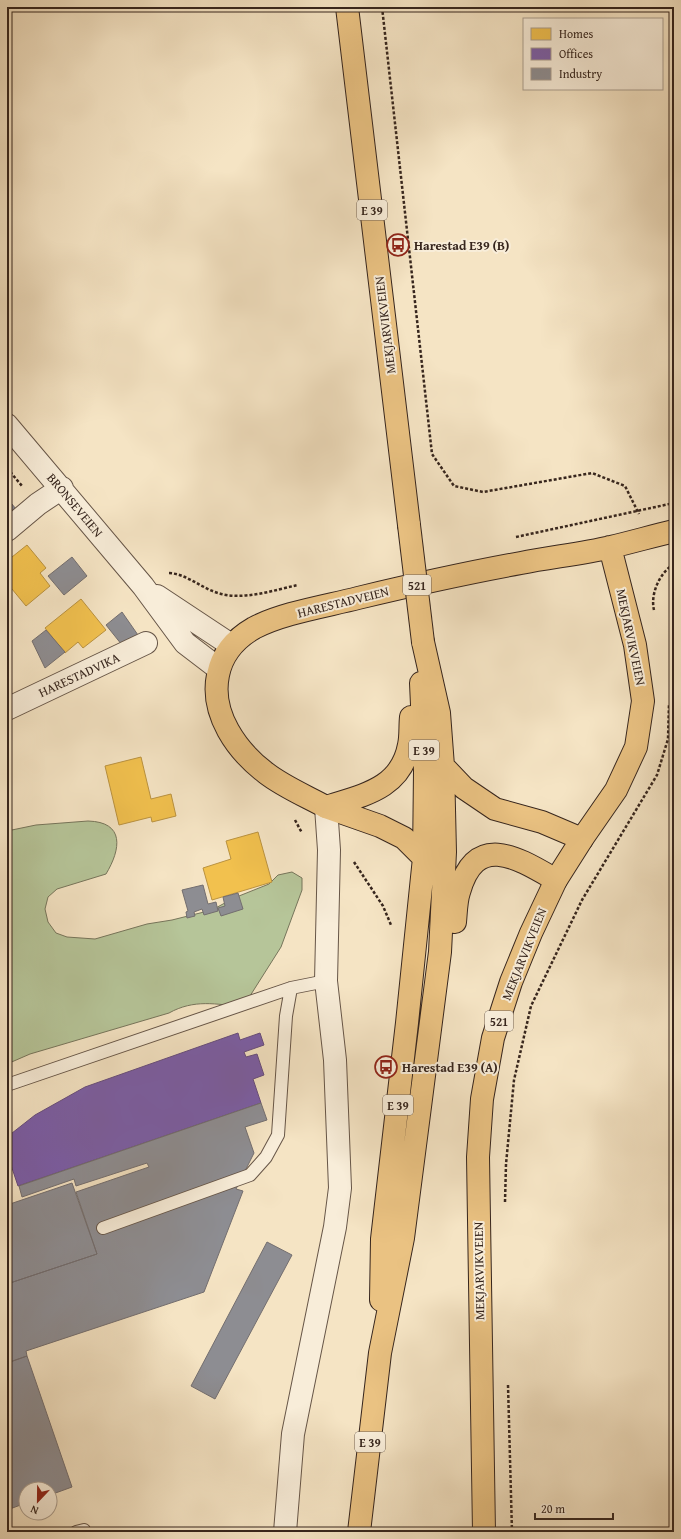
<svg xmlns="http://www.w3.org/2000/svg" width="681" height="1539" viewBox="0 0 681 1539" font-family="'Gentium Book Plus',serif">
<rect width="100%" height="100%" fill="#f5e4c4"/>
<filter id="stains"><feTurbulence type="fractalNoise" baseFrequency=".005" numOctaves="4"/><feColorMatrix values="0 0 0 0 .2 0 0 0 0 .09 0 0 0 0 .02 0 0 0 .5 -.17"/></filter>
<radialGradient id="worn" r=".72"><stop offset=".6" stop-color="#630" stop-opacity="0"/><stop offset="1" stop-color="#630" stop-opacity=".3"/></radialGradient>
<!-- green -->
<path fill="#b6c599" stroke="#76755b" d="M 88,821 C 125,822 121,849 106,874 L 57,889 L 48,897 L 45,909 L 48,922 L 56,933 L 67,937 L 95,939 L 147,924 L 172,920 L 212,910 L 234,898 L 269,884 L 278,875 L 292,872 L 302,878 L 302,890 L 281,947 L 243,1007 C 216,1004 194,999 169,1013 L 30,1054 L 7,1064 L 7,831 L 36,825 Z"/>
<!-- homes -->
<path fill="#f2c14e" stroke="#ba923f" d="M 27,545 L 46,568 L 40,573 L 50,586 L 26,606 L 7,583 L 7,561 Z
M 81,599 L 106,630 L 83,648 L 78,642 L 65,653 L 45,628 Z
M 141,757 L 151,799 L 171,794 L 176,816 L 152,822 L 151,817 L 119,825 L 105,766 Z
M 258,832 L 272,882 L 212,900 L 203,868 L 231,859 L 226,841 Z"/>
<!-- offices -->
<path fill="#7b5ea7" stroke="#664d7e" d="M 238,1033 L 240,1040 L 260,1033 L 264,1045 L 244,1052 L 246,1057 L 257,1054 L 264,1075 L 253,1079 L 261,1103 L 18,1186 L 10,1162 L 7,1163 L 7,1137 L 35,1115 L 85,1087 Z"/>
<!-- industry -->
<path fill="#8d8d92" stroke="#736e6f" d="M 7,498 L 16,509 L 7,516 Z
M 72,557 L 87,576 L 64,595 L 48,576 Z
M 122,612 L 138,635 L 122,645 L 106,625 Z
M 46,630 L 65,652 L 45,668 L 32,641 Z
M 203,885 L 208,904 L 216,902 L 218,911 L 204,915 L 202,909 L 194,912 L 195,916 L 187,918 L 186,912 L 188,911 L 182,890 Z
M 238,893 L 243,909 L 221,916 L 218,908 L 225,906 L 223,897 Z
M 261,1103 L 267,1120 L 245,1127 L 254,1153 L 236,1189 L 243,1191 L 204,1292 L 26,1351 L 27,1356 L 7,1363 L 7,1284 L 97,1254 L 76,1192 L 149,1167 L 147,1163 L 76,1186 L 74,1179 L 22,1197 L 19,1186 Z
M 72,1183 L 97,1254 L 7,1284 L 7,1205 Z
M 267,1242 L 292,1255 L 215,1399 L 191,1386 Z
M 27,1356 L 72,1487 L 50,1495 L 50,1489 L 26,1489 L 26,1503 L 7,1510 L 7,1363 Z"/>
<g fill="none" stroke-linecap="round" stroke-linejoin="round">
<!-- service casing -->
<g stroke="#665547" stroke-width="14">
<path id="service" d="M 7,1085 L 291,988 L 326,981
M 103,1228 L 250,1175 L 266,1157 L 278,1135 L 286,1016 L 291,988
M 76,1532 L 84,1530"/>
</g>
<!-- minor casing -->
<g stroke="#665547" stroke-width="24">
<path id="minor" d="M 7,425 L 143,586 L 185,643 L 219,669
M 7,530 L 38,504 L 62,488
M 157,596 L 231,645
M 7,709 L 146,643
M 285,1532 L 293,1434 L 335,1227 L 340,1188 L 335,1060 L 326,981 L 329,850 L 326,807"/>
</g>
<!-- primary casing -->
<g stroke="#36251d" stroke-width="24">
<path id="primary" d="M 326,807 C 306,796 284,787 266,773 C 237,751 210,714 218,675 C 222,654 235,639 254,628 C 282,613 327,606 358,598 C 412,585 466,573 521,563 C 551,557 582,554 611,547 C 632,542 653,536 674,531
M 484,1532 L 478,1157 L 482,1099 L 493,1038 L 511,982 L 531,933 L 556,880 L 582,839 L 616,790 L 636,747 L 643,701 L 635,645 L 610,547"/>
</g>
<!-- trunk casing -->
<g stroke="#36251d" stroke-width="24">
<path id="trunk" d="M 347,7 L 409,525
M 443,766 L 464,788 L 495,809 L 542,822 L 582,839
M 326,807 C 363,795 401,789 409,745 C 411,736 410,726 411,717
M 326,807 L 380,826 L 404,838 L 424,858
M 455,922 C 456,912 456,901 459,892 C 476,831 518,858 556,880
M 381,1300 L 382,1239 L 407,1023 L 424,858 L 425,771 L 421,683
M 359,1532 L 380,1353 L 403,1238 L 440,952 L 445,852 L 443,766 L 439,713 L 423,642"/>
</g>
<!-- path -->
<path stroke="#36251d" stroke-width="2.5" stroke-dasharray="3 2" stroke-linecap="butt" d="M 382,7 L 432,454 L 454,486 L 483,492 L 592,473 L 625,486 L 639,514
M 7,468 L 22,486
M 516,537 L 674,503
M 169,573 C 187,574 201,588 218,593 C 243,601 274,590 298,585
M 654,610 C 650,594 660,572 674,564
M 295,820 L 302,833
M 354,862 L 383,906 L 391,925
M 505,1202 L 506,1164 L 514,1080 L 531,1006 L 582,900 L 657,775 L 668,739 L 669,704
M 508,1385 L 512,1532"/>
<!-- service -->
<use href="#service" stroke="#f8edd9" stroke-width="12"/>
<!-- minor -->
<use href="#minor" stroke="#f8edd9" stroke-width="22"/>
<!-- primary -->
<use href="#primary" stroke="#eac282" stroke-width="22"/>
<!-- trunk -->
<use href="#trunk" stroke="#eac282" stroke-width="22"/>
<!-- trunk-bridge casing -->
<g stroke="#36251d" stroke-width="24" stroke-linecap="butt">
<path id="trunk-bridge" d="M 409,525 L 423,642"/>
</g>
<!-- trunk-bridge -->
<use href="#trunk-bridge" stroke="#eac282" stroke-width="22"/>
</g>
<!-- icons -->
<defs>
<g id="bus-ring" transform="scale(1.15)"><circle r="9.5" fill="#f8edd9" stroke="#8f2418" stroke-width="1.5"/><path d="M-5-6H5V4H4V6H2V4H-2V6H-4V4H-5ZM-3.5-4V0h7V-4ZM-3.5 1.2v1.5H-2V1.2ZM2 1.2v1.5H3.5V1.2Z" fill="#8f2418"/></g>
</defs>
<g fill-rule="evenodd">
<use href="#bus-ring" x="398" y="245"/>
<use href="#bus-ring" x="386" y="1067"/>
</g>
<g text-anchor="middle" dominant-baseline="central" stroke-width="4" stroke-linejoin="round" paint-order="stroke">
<!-- shield labels -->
<g fill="#f8edd9" stroke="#706155" stroke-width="1">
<rect x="357" y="200" width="30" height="20" rx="3"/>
<rect x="403" y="575" width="28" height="20" rx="3"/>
<rect x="409" y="740" width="30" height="20" rx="3"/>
<rect x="485" y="1011" width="28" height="20" rx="3"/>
<rect x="383" y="1095" width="30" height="20" rx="3"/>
<rect x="355" y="1432" width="30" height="20" rx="3"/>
</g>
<g font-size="12" font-weight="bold" fill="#36251d">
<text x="372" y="210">E 39</text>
<text x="417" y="585">521</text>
<text x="424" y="750">E 39</text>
<text x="499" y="1021">521</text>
<text x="398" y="1105">E 39</text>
<text x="370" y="1442">E 39</text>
</g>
<!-- poi labels -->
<g font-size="13" font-weight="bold" fill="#36251d" stroke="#f8edd9" text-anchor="start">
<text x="414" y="245">Harestad E39 (B)</text>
<text x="402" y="1067">Harestad E39 (A)</text>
</g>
<!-- street labels -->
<g font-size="13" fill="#36251d" stroke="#f8edd9">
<text transform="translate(385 325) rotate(-97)">MEKJARVIKVEIEN</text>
<text transform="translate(75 505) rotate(50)">BRONSEVEIEN</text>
<text transform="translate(343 602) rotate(-14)">HARESTADVEIEN</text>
<text transform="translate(631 637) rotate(78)">MEKJARVIKVEIEN</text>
<text transform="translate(79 675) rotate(-25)">HARESTADVIKA</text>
<text transform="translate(524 954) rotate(-68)">MEKJARVIKVEIEN</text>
<text transform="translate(479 1271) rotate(-91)">MEKJARVIKVEIEN</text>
</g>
</g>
<!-- margin -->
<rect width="681" height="1539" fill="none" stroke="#f5e4c4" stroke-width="24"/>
<rect x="8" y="8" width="665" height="1523" fill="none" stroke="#36251d" stroke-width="2"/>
<rect x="12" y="12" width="657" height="1515" fill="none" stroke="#36251d"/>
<!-- legend -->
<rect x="523" y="18" width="140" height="72" fill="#f8edd9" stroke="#aa9d8e"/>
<rect x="531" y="28" width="20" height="12" fill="#f2c14e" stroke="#aa9d8e"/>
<text x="559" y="38" font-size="12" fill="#36251d">Homes</text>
<rect x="531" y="48" width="20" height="12" fill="#7b5ea7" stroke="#aa9d8e"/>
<text x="559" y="58" font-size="12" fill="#36251d">Offices</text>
<rect x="531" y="68" width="20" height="12" fill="#8d8d92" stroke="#aa9d8e"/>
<text x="559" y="78" font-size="12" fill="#36251d">Industry</text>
<!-- north arrow -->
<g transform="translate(38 1501) rotate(202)"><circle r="19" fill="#f8edd9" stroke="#aa9d8e"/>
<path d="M0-3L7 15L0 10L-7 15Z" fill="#8f2418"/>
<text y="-6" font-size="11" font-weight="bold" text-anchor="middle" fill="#36251d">N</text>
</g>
<!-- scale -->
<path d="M535 1513v6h78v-6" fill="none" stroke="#36251d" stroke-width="2"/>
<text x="541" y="1513" font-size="12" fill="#36251d" stroke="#f8edd9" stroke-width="3" paint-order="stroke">20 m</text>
<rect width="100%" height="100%" filter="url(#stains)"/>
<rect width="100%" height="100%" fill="url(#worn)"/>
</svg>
